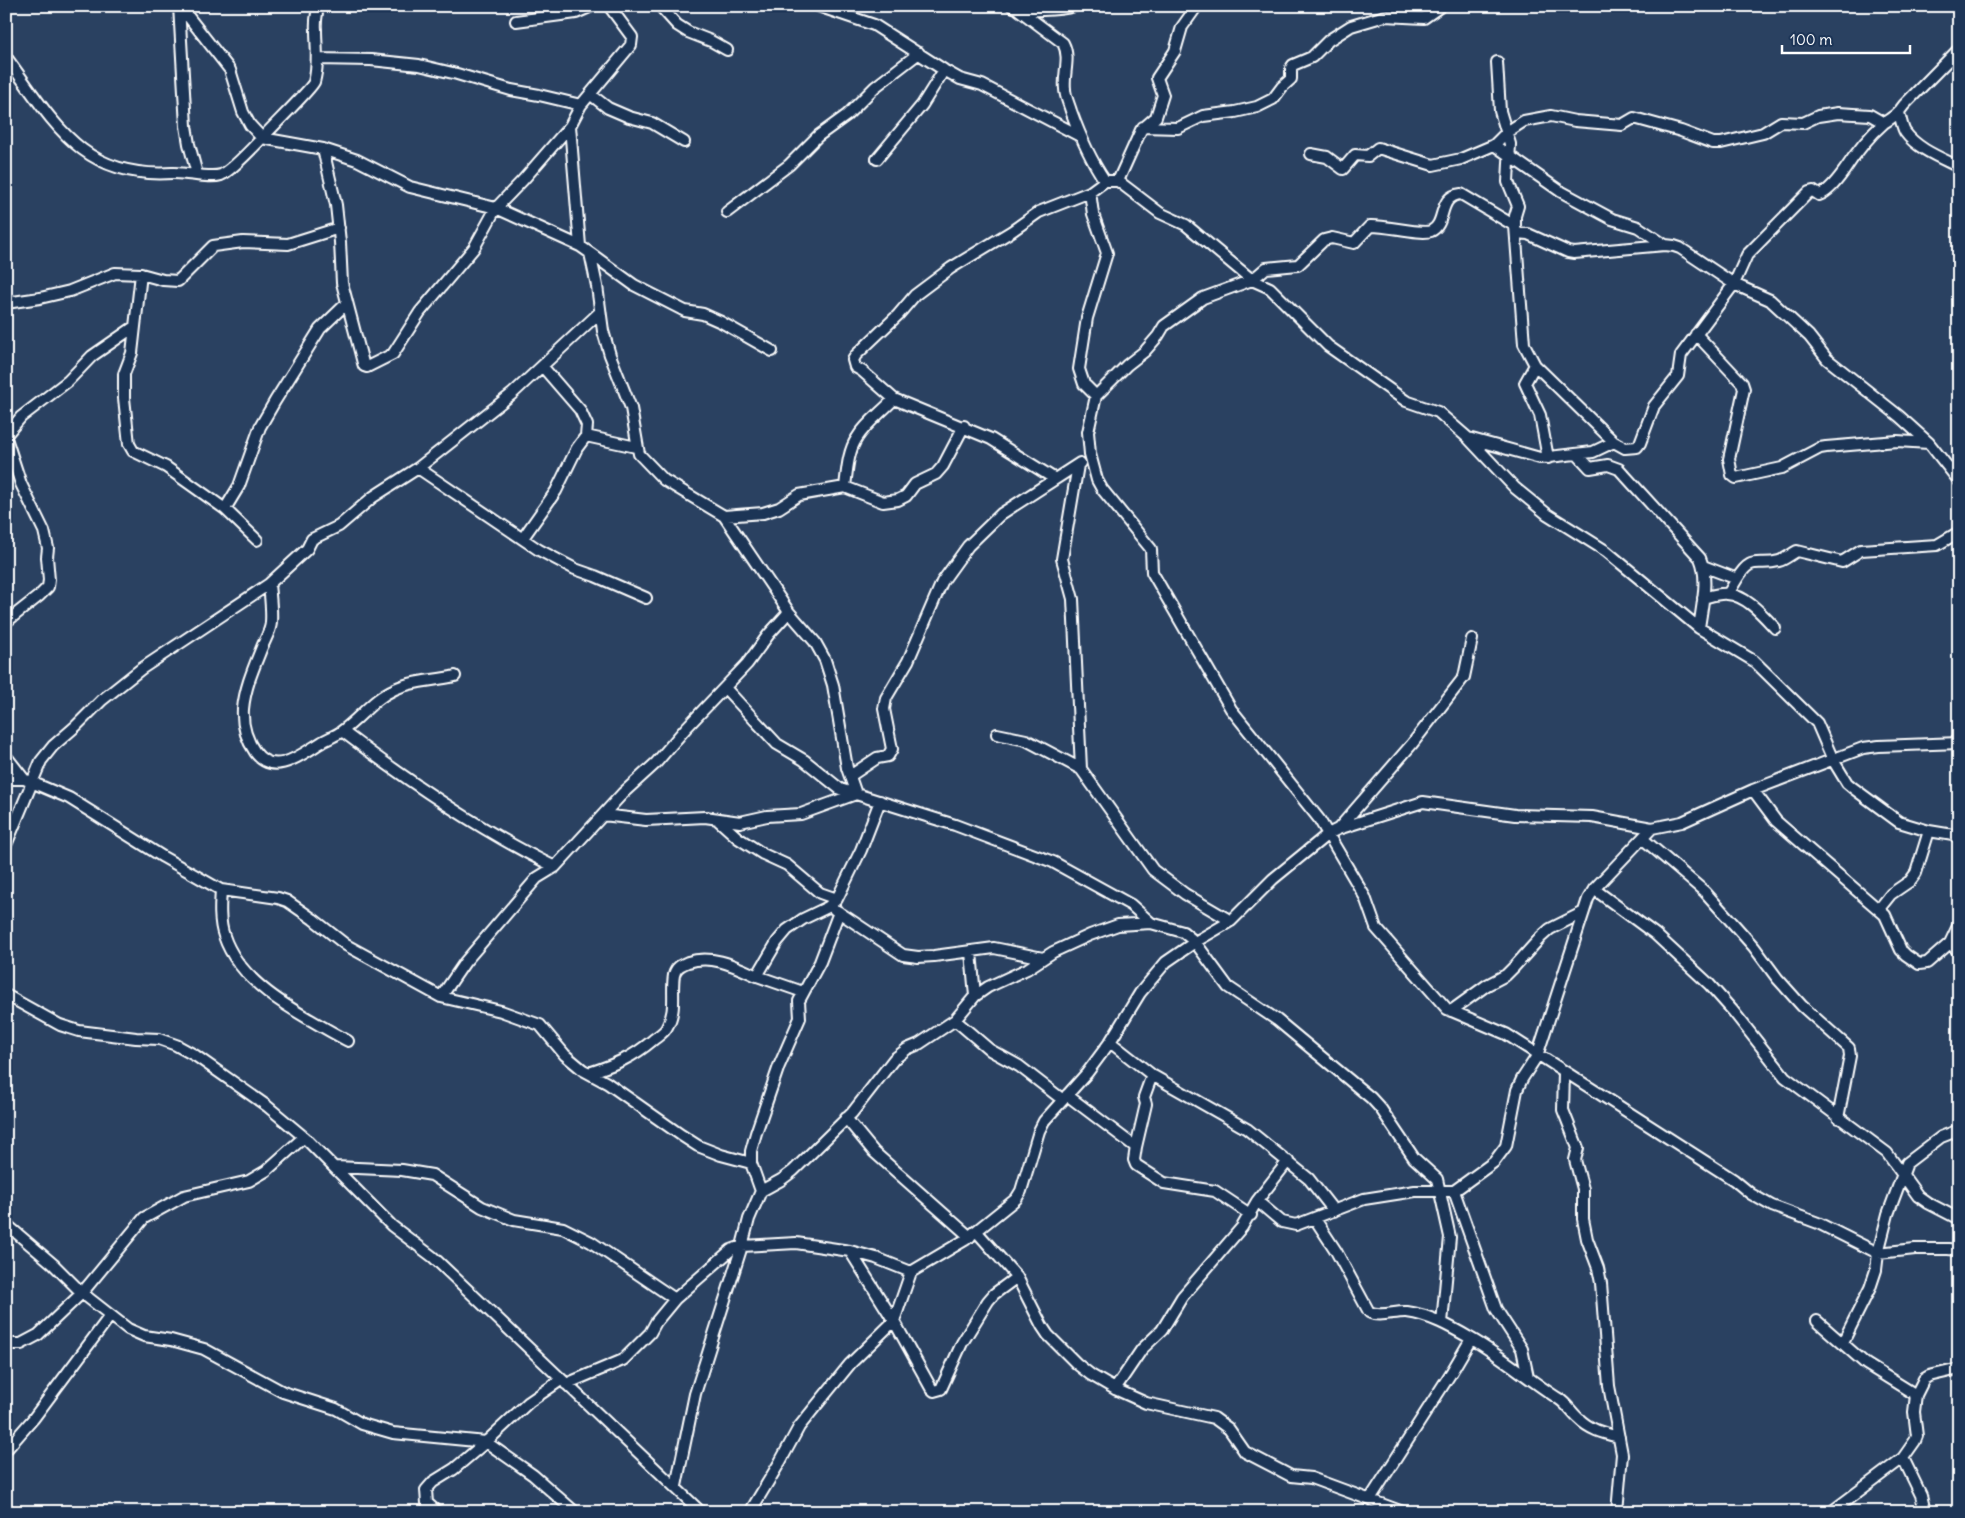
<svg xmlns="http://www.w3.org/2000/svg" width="1965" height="1518" viewBox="0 0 1965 1518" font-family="Delius,sans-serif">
<rect width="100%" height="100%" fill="#2a4161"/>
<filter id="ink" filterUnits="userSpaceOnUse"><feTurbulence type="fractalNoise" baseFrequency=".02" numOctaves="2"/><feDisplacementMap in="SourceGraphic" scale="10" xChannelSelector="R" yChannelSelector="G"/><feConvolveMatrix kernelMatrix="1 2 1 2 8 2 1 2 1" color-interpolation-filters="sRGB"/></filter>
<g filter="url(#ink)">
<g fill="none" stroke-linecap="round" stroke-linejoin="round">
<!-- minor casing -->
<g stroke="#fff" stroke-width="14">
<path id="minor" d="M 179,6 L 186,126 L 189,144 L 197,174
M 180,6 L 230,70 L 243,112 L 250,125 L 262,138 L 323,149 L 357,160 L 410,187 L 496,208 L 580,246 L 590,253 L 597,286 L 603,331 L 610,355 L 631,408 L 639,454 L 664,480 L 724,516 L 789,612 L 815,642 L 825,660 L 833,685 L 847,768 L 856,794 L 955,825 L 1053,862 L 1131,905 L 1151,923
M 660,6 L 677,25 L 688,32 L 711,41 L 727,50
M 818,6 L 874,25 L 944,70 L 960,79 L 982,85 L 1080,136
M 1012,6 C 1025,13 1060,10 1075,6
M 1019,10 L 1063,43 C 1071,58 1063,73 1065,89 C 1065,96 1069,104 1071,111 C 1080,136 1090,159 1105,181
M 516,21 L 576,13 L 592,6
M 6,57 C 54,122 81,179 172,173 C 186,172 209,179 221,175 C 232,171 257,143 266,134 C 273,126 312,88 314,82 C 319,65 316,46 316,29 C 315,21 317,14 318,6
M 317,59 L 371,60 L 419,65 L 457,74 L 511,90 L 539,95 L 581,105
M 1497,62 L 1500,111 L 1510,144 L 1508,182 L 1518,206 L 1515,216 L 1515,226 L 1524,344 L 1535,365 L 1525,383 L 1540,415 L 1548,458
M 590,94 L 608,108 L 629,117 L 652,123 L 684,142
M 1899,113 C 1901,119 1902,127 1905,132 C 1917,149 1941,158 1959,167
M 570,126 L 580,246
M 1143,127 L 1178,128 L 1203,116 L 1235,112 L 1257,107 L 1273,99 L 1282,87 L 1291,79 L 1291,68 L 1293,65 L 1312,57 L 1329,40 L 1351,26 L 1385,16 L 1424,18 L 1441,6
M 1494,145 L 1560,191 L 1612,219 L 1638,227 L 1665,245
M 323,149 L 336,205 L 340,242 L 342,283 L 363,363 L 364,366 L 367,367 L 393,354 L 420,312 L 474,248 L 496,208 L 523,180 L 570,126 L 581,105 L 631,45 L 632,37 L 609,6
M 1311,154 L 1327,157 L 1343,169 L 1355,155 L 1368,156 L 1378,148 L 1433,165 L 1461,159 L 1494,145 L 1507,132 L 1524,121 L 1551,116 L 1575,121 L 1622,125 L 1634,118 L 1681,131 L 1713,143 L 1721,143 L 1763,133 L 1781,122 L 1803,123 L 1818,116 L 1838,113 L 1870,115 L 1884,123
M 877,159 L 922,105 L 944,70
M 1118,181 L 1141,130 L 1156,117 L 1163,95 L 1157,78 L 1175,51 L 1182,27 L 1197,6
M 1090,192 L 1093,214 L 1107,253 L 1087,318 L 1079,369 L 1084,384 L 1096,396
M 727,212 L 789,165 L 818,136 L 847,115 L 875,87 L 919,53
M 1515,226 L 1461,194 C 1437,196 1447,224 1431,231 C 1421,235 1385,225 1370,226 L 1354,243 L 1332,238 L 1324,240 L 1298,265 L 1266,268 L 1252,280 L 1203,298 L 1164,326 L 1158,336 L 1145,351 L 1127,365 L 1096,396 L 1088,432 L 1090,454 L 1097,480 L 1102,489 L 1151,549 L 1152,572 L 1231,709 L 1319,819 L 1365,897 L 1376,928 L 1447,1009 L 1506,1034 L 1734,1180 L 1751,1194 L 1772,1206 L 1818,1223 L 1878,1253 L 1915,1249 L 1948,1249 L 1959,1250
M 1516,233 L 1528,234 L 1568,252 L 1574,253 L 1665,245 L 1674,246 L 1680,248 L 1734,284 L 1770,300 L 1809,336 L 1827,359 L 1899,416 L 1929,443 L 1959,481
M 590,253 L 634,285 L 685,311 L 703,314 L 721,322 L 772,351
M 141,274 L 132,353 L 124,374 L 124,398 L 129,444 L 133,451 L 166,467 L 225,509 L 257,540
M 6,303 L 40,298 L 70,291 L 115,273 L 141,274 L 163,280 L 178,281 L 213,246 L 243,242 L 288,244 L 339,228
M 1696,334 L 1742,383 L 1744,389 L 1729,459 L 1732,475 L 1736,478 L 1782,468 L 1820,448 L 1826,447 L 1897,441 L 1929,443
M 1535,365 L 1614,442
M 6,435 L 21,417 L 68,381 L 92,356 L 134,327
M 586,436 L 636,447
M 6,438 L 21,484 L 44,531 L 48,548 L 47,557 L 49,580 L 48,587 L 39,596 L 6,622
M 1468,438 L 1540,458 L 1593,452 L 1614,442 L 1625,448 L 1637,447 L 1640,443 L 1654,406 L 1678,376 L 1681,355 L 1734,284 L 1747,255 L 1809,192 L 1813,191 L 1819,195 C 1829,192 1838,179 1844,171 C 1855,154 1869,136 1884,123 C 1893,117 1898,114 1904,105 L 1959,49
M 1578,455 L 1590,468 L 1608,465 L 1619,469 L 1700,558 C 1709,579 1702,605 1699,628
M 1078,465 L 1062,559 L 1073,599 L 1081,769 L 1153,870 L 1185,894 L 1231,921
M 418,468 L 539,550 L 575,569 L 595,576 L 646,598
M 1055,479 L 991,439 L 894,399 L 862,371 L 855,367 L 853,360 L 856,355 L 898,315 L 915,295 L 951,268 L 1012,231 L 1039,212 L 1090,192 L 1105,181 L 1118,181 L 1160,213 L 1186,225 L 1252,280 L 1270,288 L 1328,346 L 1406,401 L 1438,412 L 1468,438 L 1515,488 L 1547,514 L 1606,551 L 1699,628 L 1754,661 L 1817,723 L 1833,760 L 1847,783 L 1853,788 L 1899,822 L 1929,831 L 1959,836
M 845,487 C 847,471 848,451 857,438 C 866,423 882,412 894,399
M 225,509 L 239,486 L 260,427 L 275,401 L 320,329 L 346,304
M 724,516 L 763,513 L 779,508 L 799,495 L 845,487 L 883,502 L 898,500 L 906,496 L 915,484 L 936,474 L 943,466 L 964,426
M 523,538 L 556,491 L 577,448 L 586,436 L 587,425 L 580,410 L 542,366
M 1703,566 L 1737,579 L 1728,594
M 1737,579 C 1752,554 1757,567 1779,561 C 1786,559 1791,554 1797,551 L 1842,562 L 1861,550 L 1937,545 L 1959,532
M 269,584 C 270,596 272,610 271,622 C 271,630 265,640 262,647 C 254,667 245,687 243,709 C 242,725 246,739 255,752 C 274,778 302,754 322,742 C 328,738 336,736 342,731 C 360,718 374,698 395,689 C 413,680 436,681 455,676
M 1703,598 C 1711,596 1719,593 1727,594 C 1746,595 1763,615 1775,628
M 725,688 L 777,744 L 804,760 L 840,789 L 856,794
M 342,731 C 409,782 479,830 555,867
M 997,734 L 1026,740 L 1081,769
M 6,756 L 24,779 L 69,798 L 163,857 L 221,890 L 278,898 L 287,901 L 313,919 L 346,945 L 441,997 L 501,1011 L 540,1025 L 565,1055 L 583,1070 L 607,1083 L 681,1135 L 698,1146 L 721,1155 L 751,1163 L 761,1191
M 850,776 L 877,758 L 888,756 L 892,749 L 884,709 L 886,698 L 908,661 L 942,582 L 968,546 L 1001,514 L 1080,463
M 6,779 L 24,779
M 1753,790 L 1776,821 L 1885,915 L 1901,950 L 1906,955 L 1919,964 L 1927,963 L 1950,943 L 1959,924
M 603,815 L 646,820 L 705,817 L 740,822 L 767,816 L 801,814 L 856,794
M 718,820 L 738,838 L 763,854 L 787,865 L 820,893 L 837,899
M 1339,828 L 1412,744 L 1464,677 L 1472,639
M 1643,839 L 1705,892 L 1754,947 L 1777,978 L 1802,1006 L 1849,1048 L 1850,1056 L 1838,1118
M 6,845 L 41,761 L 53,746 L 76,726 L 102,700 L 141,669 L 269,584 L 307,549 L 312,539 L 339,526 L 373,497 L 418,468 L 441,450 L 512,394 L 599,313
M 1594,889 L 1655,934 L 1709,984 L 1733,1011 L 1785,1077 L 1887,1153 L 1918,1196 L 1928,1203 L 1959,1219
M 221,890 C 220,905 219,922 224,936 C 241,987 304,1016 348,1041
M 834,909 L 903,955 L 918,957 L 934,956 L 994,948 L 1043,958
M 1879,909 L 1891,894 L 1910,881 L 1916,873 L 1929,831
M 1950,943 L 1959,952
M 971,952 L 975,996
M 757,976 L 803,992
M 6,995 L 60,1025 L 79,1031 L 136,1038 L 159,1039 L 176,1045 L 196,1056 L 267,1106 L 304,1137 L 392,1226 L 433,1257 L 701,1512
M 441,997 L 465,962 L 537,878 L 555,867 L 623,793 L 656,763 L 686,728 L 747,664 L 769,634 L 789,612
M 1451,1011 L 1487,985 L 1506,975 L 1514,967 L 1541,937 L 1550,929 L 1582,913
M 955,1020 L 990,1050 L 1019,1066 L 1063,1100
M 1110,1042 L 1152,1075 L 1247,1129 L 1309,1179 L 1334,1211
M 589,1073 C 616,1064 632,1058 653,1040 C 658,1036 665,1032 667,1027 C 677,1010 671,993 674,975 C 676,967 681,965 688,962 C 712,954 735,966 757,976 L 777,942 L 787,930 L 803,919 L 828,907 L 837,899 L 861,850 L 880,801
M 1564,1073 L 1563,1110 L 1578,1148 L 1575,1160 L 1583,1189 L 1583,1219 L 1587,1239 L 1598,1268 L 1601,1283 L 1609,1386 L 1622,1454 L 1617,1512
M 1067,1095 L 1133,1145 L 1136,1147 L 1134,1160 L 1136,1165 L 1164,1183 L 1215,1191 L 1251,1215
M 846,1118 L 874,1152 L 970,1237
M 1136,1147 L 1146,1104 L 1144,1097 L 1152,1075
M 751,1163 L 751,1151 L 756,1133 L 779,1066 L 800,1018 L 799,1001 L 820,962 L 839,912
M 335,1167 L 402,1170 L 432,1175 L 482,1207 L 514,1220 L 563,1228 L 591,1242 L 675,1299
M 1454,1191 L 1496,1309 L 1522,1349 L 1528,1377
M 1257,1201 L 1288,1161
M 1315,1219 L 1336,1251 L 1369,1312 C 1380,1318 1395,1311 1407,1312 C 1430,1315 1451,1327 1470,1338 C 1502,1356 1529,1380 1559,1399 C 1567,1404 1571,1412 1578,1418 C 1590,1430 1603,1433 1619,1437
M 6,1224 L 53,1264 L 82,1293 L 144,1218 L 184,1196 L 249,1181 L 266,1171 L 304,1137
M 977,1232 L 1017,1277 L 1042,1326 L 1048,1335 L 1077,1364 L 1091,1375 L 1115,1389 L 1146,1403 L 1214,1418 L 1229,1429 L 1245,1452 L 1291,1476 L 1311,1478 L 1403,1512
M 850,1251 L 894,1321 L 931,1388 L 934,1391 L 941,1389 L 962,1343 L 988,1301 L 994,1294 L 1017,1277
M 1817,1321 L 1866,1364 L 1916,1395
M 1843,1342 L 1870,1288 L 1876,1270 L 1878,1253 L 1888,1214 L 1907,1163 L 1941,1137 L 1959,1130
M 6,1344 L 21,1344 L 38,1335 L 82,1293 L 128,1329 L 144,1336 L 171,1340 L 204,1349 L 283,1392 L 336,1409 L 362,1424 L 393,1433 L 486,1442 L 529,1402 L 561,1380
M 566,1384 L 623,1360 L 650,1333 L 656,1322 L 675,1299 L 731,1250 L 742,1246 L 796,1243 L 850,1251 L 876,1258 L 911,1272 L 965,1240 L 1016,1199 L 1021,1191 L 1039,1131 L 1044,1121 L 1087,1073 L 1110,1042 L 1140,993 L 1166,962 L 1195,942 L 1231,921 L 1273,879 L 1328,834 L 1338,829 L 1423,802 L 1515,815 L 1592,817 L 1652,828 L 1682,822 L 1753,790 L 1863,748 L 1879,746 L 1959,743
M 1115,1389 L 1142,1349 L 1162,1330 L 1182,1297 L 1242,1227 L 1257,1201 L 1282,1222 L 1296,1225 L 1364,1199 L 1415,1191 L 1454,1191 L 1494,1162 L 1506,1146 L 1517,1090 L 1522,1079 L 1537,1056 L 1588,899 L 1594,889 L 1652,828
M 6,1450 L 33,1419 L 110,1316
M 1903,1458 L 1921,1495 L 1925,1512
M 676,1486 L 695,1394 L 742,1246 L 749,1219 L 761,1191 L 781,1180 L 793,1171 L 852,1113 L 894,1059 L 907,1049 L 919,1044 L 955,1020 L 975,996 L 988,987 L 1027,969 L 1053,952 L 1090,935 L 1118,925 L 1151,923 L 1183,932 L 1195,942 L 1228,987 L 1277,1020 L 1371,1098 L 1381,1109 L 1414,1158 L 1437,1179 L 1450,1237 L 1442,1323
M 1370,1499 L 1451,1373 L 1471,1339
M 437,1512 L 427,1503 L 426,1490 L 433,1482 L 454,1469 L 486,1442 L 533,1475 L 575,1512
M 750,1512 L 780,1462 L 799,1427 L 811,1412 L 850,1364 L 894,1321 L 911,1272
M 1831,1512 L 1903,1458 L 1915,1441 L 1917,1436 L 1914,1412 L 1916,1395 L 1924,1379 L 1929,1376 L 1959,1369"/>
</g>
<!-- minor -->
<use href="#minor" stroke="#1d3557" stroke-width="10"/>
</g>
</g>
<!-- margin -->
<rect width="1965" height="1518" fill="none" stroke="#1d3557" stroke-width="25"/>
<rect x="12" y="12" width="1940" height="1493" fill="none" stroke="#fff" stroke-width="2" filter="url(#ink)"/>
<!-- scale -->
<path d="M1782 45v8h128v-8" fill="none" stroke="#ffffff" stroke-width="2.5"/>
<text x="1790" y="45" font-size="15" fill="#ffffff" stroke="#1d3557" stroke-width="4" paint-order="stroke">100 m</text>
</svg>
